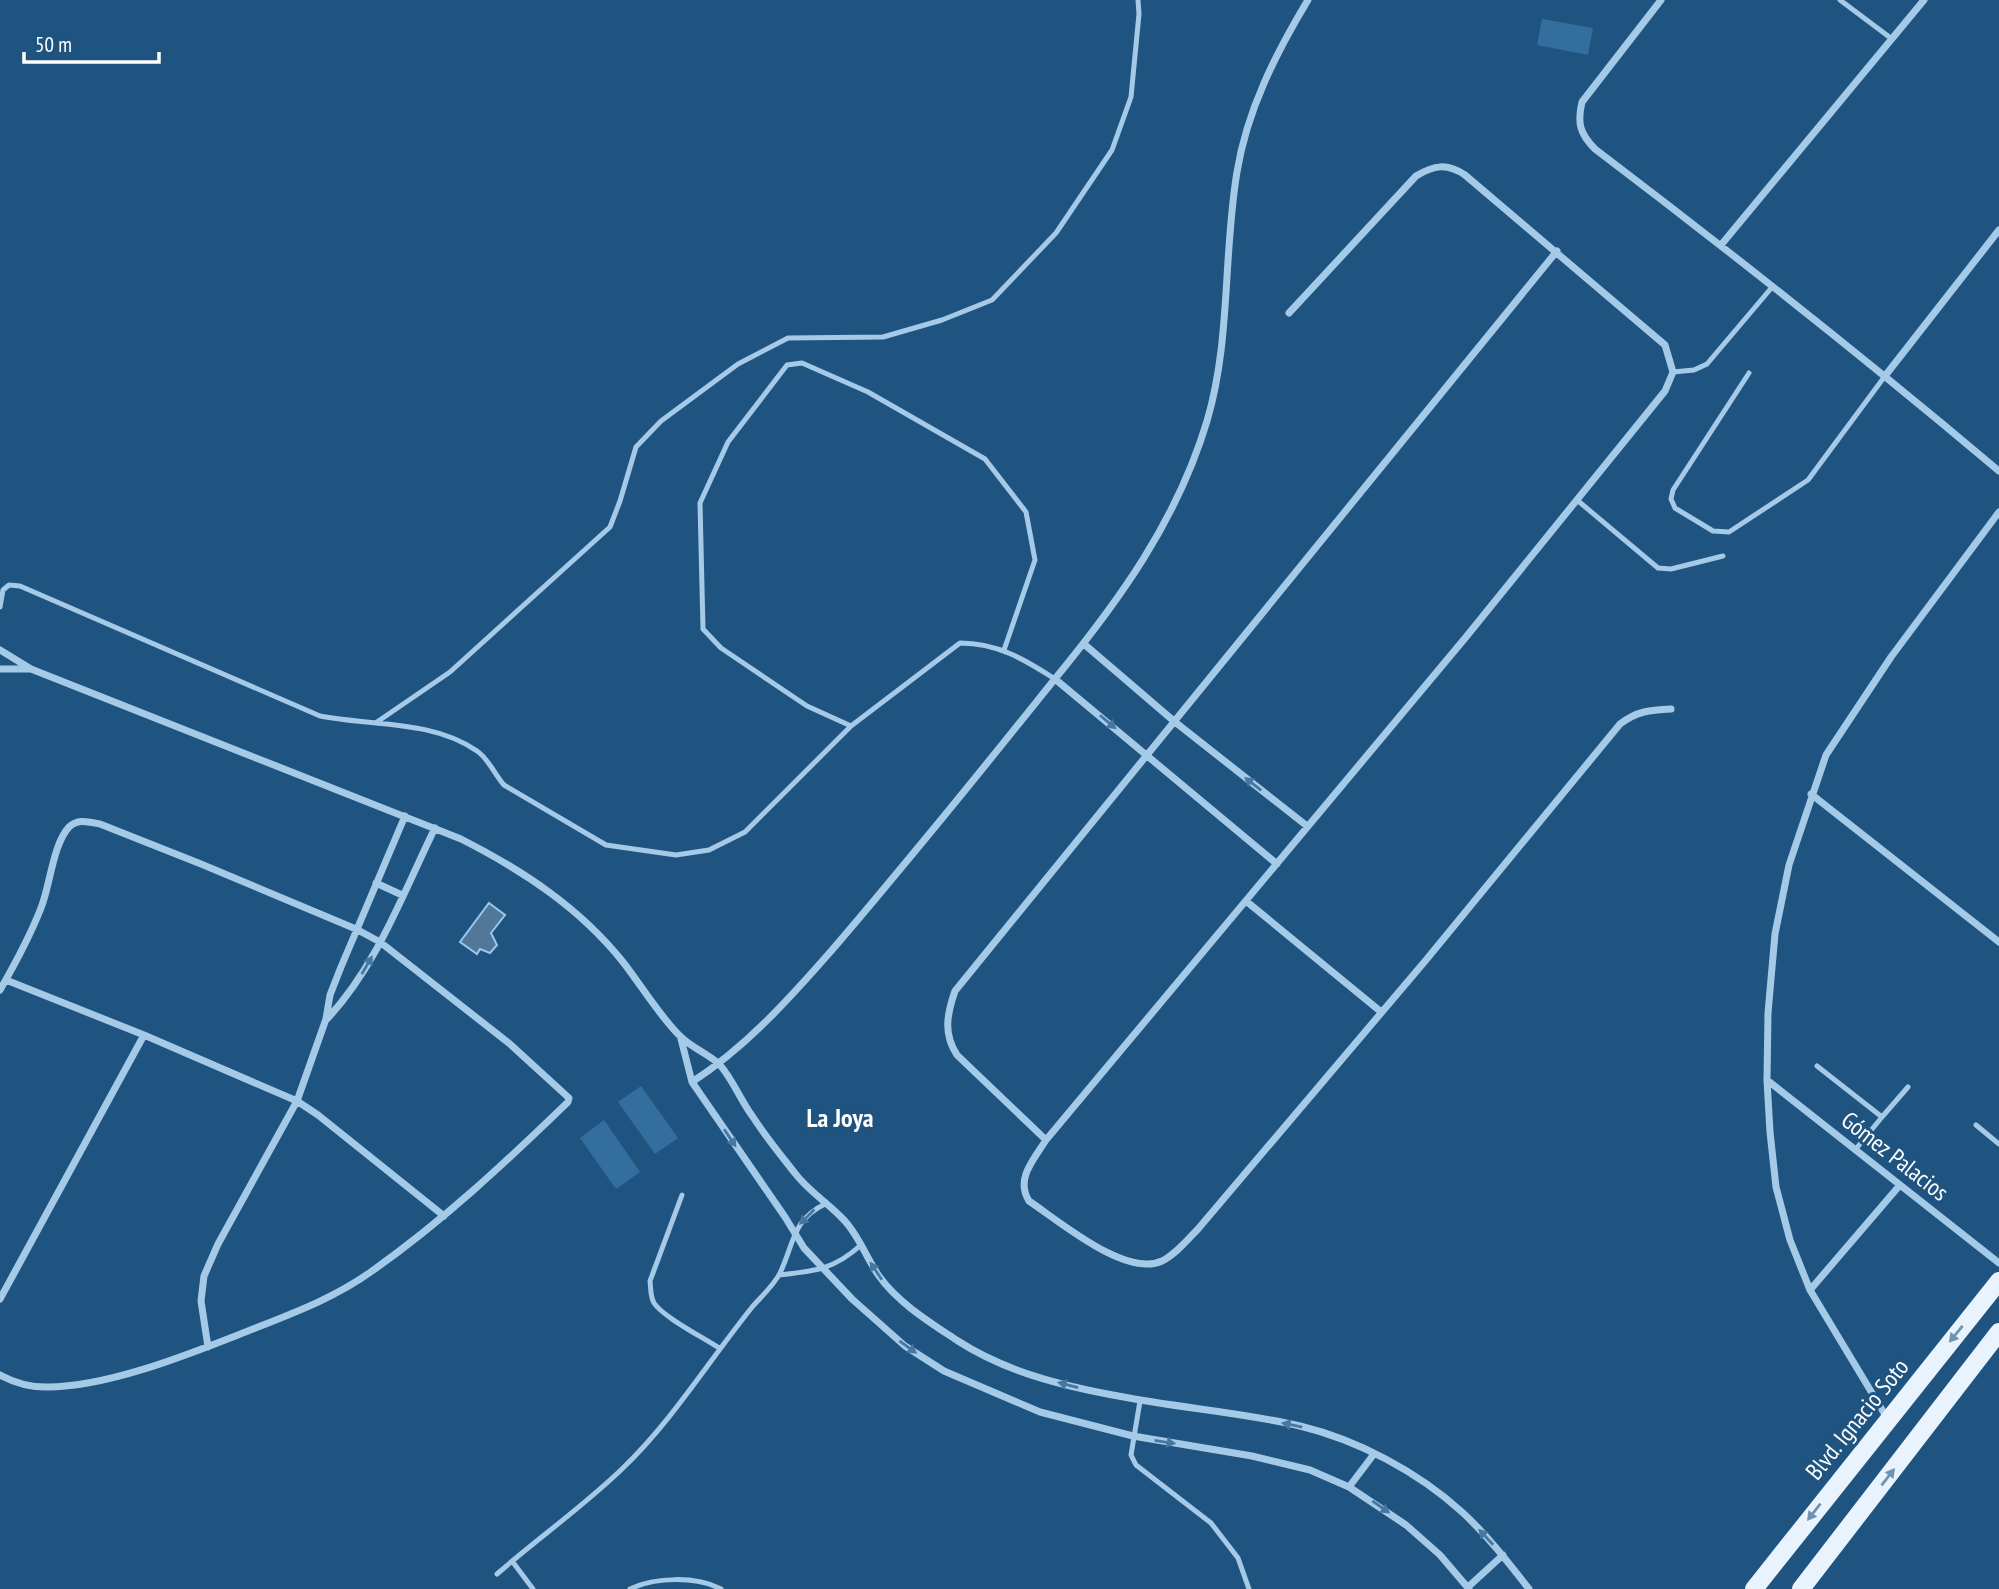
<svg xmlns="http://www.w3.org/2000/svg" width="1999" height="1589" viewBox="0 0 1999 1589" font-family="'PT Sans Narrow',sans-serif">
<rect width="100%" height="100%" fill="#1f5481"/>
<!-- green -->
<path fill="#336e9f" d="M 1542,19 L 1593,28 L 1588,55 L 1537,45 Z
M 641,1086 L 678,1138 L 655,1154 L 618,1102 Z
M 604,1120 L 640,1172 L 616,1189 L 580,1138 Z"/>
<!-- water -->
<path fill="#527899" stroke="#99c7ea" stroke-width="2" d="M 489,903 L 505,915 L 491,933 L 497,945 L 490,953 L 480,949 L 477,954 L 460,942 Z"/>
<g fill="none" stroke-linecap="round" stroke-linejoin="round">
<!-- service -->
<path stroke="#a5cae8" stroke-width="5" d="M 1840,0 L 1892,39
M 1673,372 L 1694,370 L 1707,364 L 1773,286
M 1749,373 L 1673,490 L 1671,499 L 1675,508 L 1713,531 L 1729,532 L 1808,480 L 1885,376
M 1577,500 L 1658,568 L 1671,569 L 1723,556
M 0,607 L 3,590 L 9,585 L 20,586 L 320,716 C 371,726 433,720 477,751 C 488,758 495,775 504,785 L 606,845 L 676,855 L 709,850 L 745,832 L 851,726 L 960,643 C 997,643 1024,659 1055,679
M 377,722 L 450,672 L 610,527 L 620,501 L 636,447 L 661,421 L 738,364 L 788,338 L 883,337 L 942,320 L 992,300 L 1056,233 L 1112,150 L 1131,97 L 1139,14 L 1138,0
M 851,726 L 807,706 L 721,648 L 703,629 L 700,503 L 728,442 L 787,365 L 802,363 L 868,392 L 985,459 L 1026,512 L 1035,560 L 1004,650
M 1817,1066 L 1882,1117 L 1855,1150
M 1882,1117 L 1908,1087
M 1976,1125 L 1999,1144
M 682,1195 L 650,1281 C 651,1288 650,1296 654,1303 C 663,1317 704,1338 719,1348
M 779,1275 C 815,1271 833,1270 861,1245
M 1140,1401 L 1131,1455 L 1136,1465 L 1211,1523 L 1238,1558 L 1249,1589
M 512,1561 L 533,1589
M 497,1574 C 538,1538 584,1506 623,1468 C 673,1420 710,1359 753,1306 C 762,1296 774,1285 780,1273 C 794,1244 792,1220 825,1204
M 630,1589 C 655,1577 696,1576 721,1589"/>
<!-- minor -->
<path stroke="#a5cae8" stroke-width="7" d="M 1661,0 L 1582,102 C 1577,123 1580,134 1595,149 C 1732,253 1867,360 1999,471
M 1721,245 L 1924,0
M 1289,313 L 1416,176 C 1434,165 1447,163 1465,175 L 1665,345 L 1673,372 L 1665,391 L 1466,637 L 1046,1140 C 1034,1159 1015,1179 1029,1201 C 1059,1221 1126,1278 1162,1261 C 1176,1254 1187,1240 1198,1229 L 1426,960 L 1620,724 C 1637,711 1650,710 1671,709
M 1885,376 L 1999,230
M 1084,644 L 1175,722 L 1307,826
M 0,650 L 31,669 L 461,839 C 522,870 579,907 623,962 C 641,985 660,1017 681,1037 C 692,1048 709,1054 720,1065 C 733,1080 741,1101 753,1117 C 765,1136 780,1154 794,1172 C 808,1191 827,1202 843,1219 C 859,1235 866,1258 879,1276 C 898,1303 931,1323 958,1341 C 1006,1372 1063,1386 1118,1396 C 1179,1408 1241,1412 1300,1426 C 1358,1440 1418,1472 1462,1512 C 1487,1535 1508,1562 1529,1589
M 0,669 L 31,669
M 1055,679 L 1277,864
M 1811,794 L 1999,942
M 376,883 L 402,895
M 1246,901 L 1380,1011
M 6,980 L 144,1035 L 297,1101 L 318,1115 L 444,1216
M 0,990 C 15,964 30,936 41,908 C 50,886 53,844 69,827 C 78,818 89,822 100,824 L 201,864 L 356,929 L 380,942 L 510,1044 L 569,1098 L 568,1102 C 506,1162 443,1221 372,1271 C 335,1298 291,1314 248,1331 C 192,1353 107,1388 45,1387 C 28,1387 15,1383 0,1375
M 327,1019 C 377,966 403,893 435,828
M 681,1039 L 692,1082 L 785,1217 L 804,1248 L 852,1299 L 905,1346 L 944,1371 L 1040,1412 L 1133,1436 L 1252,1456 L 1310,1470 L 1349,1487 L 1406,1525 L 1440,1555 L 1469,1589
M 1767,1080 L 1999,1263
M 692,1082 C 746,1047 790,998 832,950 C 870,906 907,861 944,816 C 981,771 1017,726 1054,680 C 1119,601 1177,521 1207,421 C 1231,340 1223,255 1237,172 C 1247,110 1276,53 1308,0
M 1046,1140 L 957,1055 C 943,1034 947,1014 955,991 L 1557,251
M 1810,1290 L 1900,1185
M 0,1299 L 144,1035
M 208,1347 L 201,1301 L 204,1276 L 218,1244 L 297,1101 L 326,1019 L 330,995 L 341,967 L 405,816
M 1887,1418 L 1810,1290 L 1790,1240 L 1776,1187 L 1770,1132 L 1767,1080 L 1768,1013 L 1775,934 L 1789,865 L 1826,755 L 1891,657 L 1999,512
M 1349,1487 L 1374,1454
M 1468,1587 L 1503,1555"/>
<!-- primary -->
<path stroke="#e8f3fe" stroke-width="18" d="M 1754,1589 L 1999,1281
M 1801,1589 L 1999,1332"/>
</g>
<!-- one-way arrows -->
<defs><path id="oneway-solid" d="M-6-.8H1V-3.2L6.5 0L1 3.2V.8H-6Z" transform="scale(1.75)"/></defs>
<g fill="#4777a0">
<use href="#oneway-solid" transform="translate(1108 722) rotate(40)"/>
<use href="#oneway-solid" transform="translate(1253 784) rotate(-142)"/>
<use href="#oneway-solid" transform="translate(367 965) rotate(-60)"/>
<use href="#oneway-solid" transform="translate(730 1138) rotate(56)"/>
<use href="#oneway-solid" transform="translate(807 1217) rotate(135)"/>
<use href="#oneway-solid" transform="translate(876 1271) rotate(-124)"/>
<use href="#oneway-solid" transform="translate(908 1347) rotate(36)"/>
<use href="#oneway-solid" transform="translate(1068 1385) rotate(-165)"/>
<use href="#oneway-solid" transform="translate(1292 1425) rotate(-169)"/>
<use href="#oneway-solid" transform="translate(1165 1442) rotate(9)"/>
<use href="#oneway-solid" transform="translate(1381 1507) rotate(35)"/>
<use href="#oneway-solid" transform="translate(1486 1537) rotate(-133)"/>
</g>
<g fill="#6f94b3">
<use href="#oneway-solid" transform="translate(1956 1334) rotate(129)"/>
<use href="#oneway-solid" transform="translate(1888 1477) rotate(-52)"/>
<use href="#oneway-solid" transform="translate(1814 1512) rotate(128)"/>
</g>
<g text-anchor="middle" dominant-baseline="central" stroke-width="6" stroke-linejoin="round" paint-order="stroke">
<!-- street labels -->
<g font-size="24" fill="#fff" stroke="#1f5481">
<text transform="translate(1895 1156) rotate(38)">Gómez Palacios</text>
<text transform="translate(1857 1419) rotate(-51)">Blvd. Ignacio Soto</text>
</g>
<!-- neighbourhood labels -->
<g font-size="26" font-weight="bold" fill="#fff" stroke="#1f5481">
<text x="840" y="1117">La Joya</text>
</g>
</g>
<!-- scale -->
<path d="M24 52v10h135v-10" fill="none" stroke="#ffffff" stroke-width="3.5"/>
<text x="35" y="52" font-size="21" fill="#ffffff" stroke="#1f5481" stroke-width="5" paint-order="stroke">50 m</text>
</svg>
